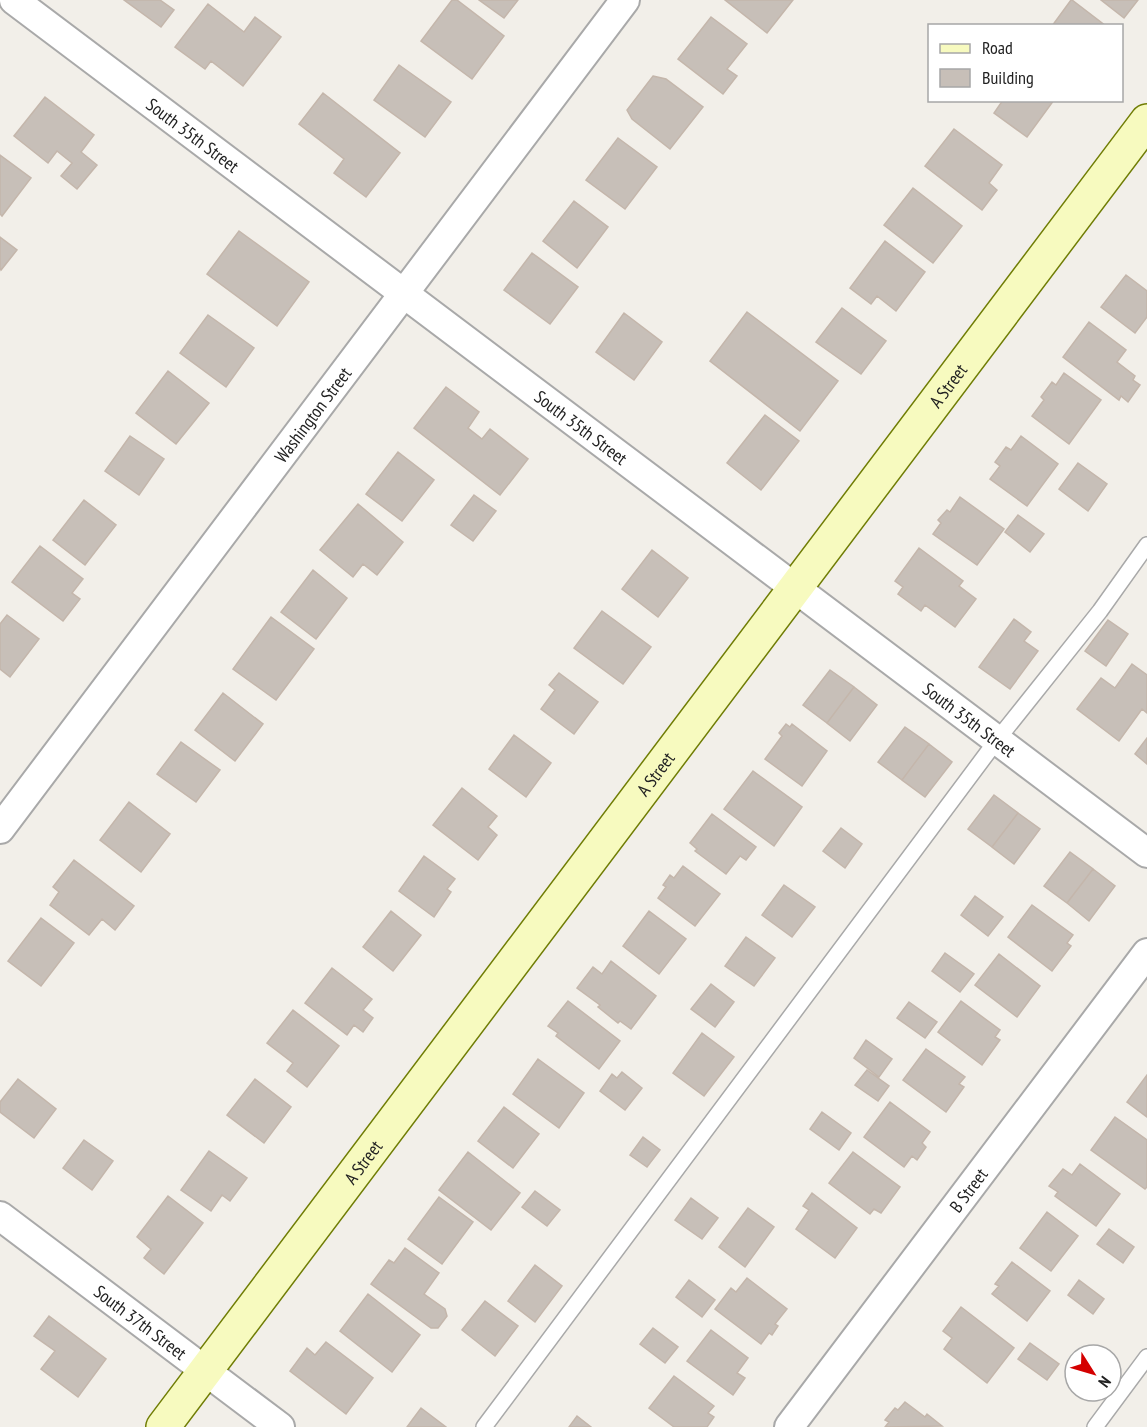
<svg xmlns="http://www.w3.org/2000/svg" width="1147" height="1427" viewBox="0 0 1147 1427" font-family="'PT Sans Narrow',sans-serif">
<rect width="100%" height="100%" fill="#f2efe9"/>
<!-- building -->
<path fill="#c7bfb8" stroke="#c4b6ab" stroke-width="1.5" d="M 124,0 L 160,0 L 174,10 L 161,27 Z
M 452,0 L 457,0 L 504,36 L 472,79 L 421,41 Z
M 479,0 L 518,0 L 504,18 Z
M 725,0 L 793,0 L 767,33 Z
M 1071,0 L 1072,0 L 1106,26 L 1052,26 Z
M 1101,0 L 1138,0 L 1124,18 Z
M 208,4 L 244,32 L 255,17 L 281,37 L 243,86 L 211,61 L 205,69 L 175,47 Z
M 711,17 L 747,44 L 727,69 L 737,76 L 723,94 L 678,59 Z
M 399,65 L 451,102 L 425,137 L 374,100 Z
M 653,76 L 666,79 L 703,107 L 670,149 L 632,119 L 627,110 Z
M 323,93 L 400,153 L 366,197 L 334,173 L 344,159 L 299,124 Z
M 45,97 L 94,135 L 81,152 L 97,165 L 77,189 L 61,176 L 72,163 L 57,151 L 48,163 L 14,136 Z
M 1003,100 L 1054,100 L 1027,137 L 994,113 Z
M 954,129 L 1002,165 L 989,183 L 997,190 L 982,210 L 925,166 Z
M 618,138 L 657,167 L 625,209 L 586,180 Z
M 0,155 L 31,178 L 2,216 L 0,214 Z
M 913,188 L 962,226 L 933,263 L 884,225 Z
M 574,201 L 608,227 L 577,268 L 543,241 Z
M 239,231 L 309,282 L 277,326 L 207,274 Z
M 0,237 L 17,250 L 1,270 L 0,268 Z
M 885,241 L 925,272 L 896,311 L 877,296 L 871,304 L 850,288 Z
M 532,253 L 578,287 L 550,324 L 504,290 Z
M 1126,275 L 1147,291 L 1147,317 L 1135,333 L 1101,307 Z
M 842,308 L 886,341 L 861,374 L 816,342 Z
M 747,312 L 838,381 L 800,431 L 710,361 Z
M 624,313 L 662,342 L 634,380 L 596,352 Z
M 208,315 L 254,348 L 226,387 L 180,353 Z
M 1089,322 L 1126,350 L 1117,362 L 1135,376 L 1133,380 L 1140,385 L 1128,402 L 1121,396 L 1119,400 L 1063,357 Z
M 168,371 L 209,403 L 176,444 L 136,413 Z
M 1064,373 L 1101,400 L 1069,444 L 1032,416 L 1044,400 L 1041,397 L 1052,382 L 1056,385 Z
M 446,387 L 479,412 L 468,428 L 482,439 L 490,429 L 528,459 L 500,495 L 414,428 Z
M 765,415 L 799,441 L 761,490 L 727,463 Z
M 130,436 L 164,459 L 139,495 L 105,471 Z
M 1021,436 L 1058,464 L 1027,506 L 990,479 L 1000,466 L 995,462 L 1006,447 L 1011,450 Z
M 398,452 L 434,480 L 402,521 L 366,494 Z
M 1078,463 L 1107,484 L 1088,511 L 1059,489 Z
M 474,495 L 496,511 L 473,541 L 451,525 Z
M 960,497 L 1004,529 L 977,565 L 933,534 L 941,523 L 938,520 L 947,510 L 950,512 Z
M 84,500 L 116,525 L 85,565 L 53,540 Z
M 358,504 L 403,542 L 377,575 L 363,564 L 353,577 L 320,550 Z
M 1018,515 L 1044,534 L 1030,552 L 1005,532 Z
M 40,546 L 83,579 L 72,593 L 80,599 L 63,621 L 12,582 Z
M 919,548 L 963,581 L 959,586 L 976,599 L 955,627 L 925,605 L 921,611 L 898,594 L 903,587 L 895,581 Z
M 652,550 L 688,578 L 658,617 L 622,589 Z
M 313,570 L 347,598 L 316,639 L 281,612 Z
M 602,611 L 651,647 L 623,684 L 574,648 Z
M 7,615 L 39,639 L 10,677 L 0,669 L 0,624 Z
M 271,617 L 314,649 L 276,700 L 233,669 Z
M 1014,619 L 1031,632 L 1024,641 L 1038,651 L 1010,689 L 979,667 Z
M 1108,620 L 1128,634 L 1106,666 L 1085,651 Z
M 1132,664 L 1147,675 L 1147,713 L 1142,709 L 1119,741 L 1077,709 L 1101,678 L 1115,688 Z
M 830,670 L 854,687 L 827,723 L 803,705 Z
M 559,673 L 598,702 L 574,734 L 541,709 L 555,690 L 549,685 Z
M 854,687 L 877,705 L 850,741 L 827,723 Z
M 223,693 L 263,724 L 235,761 L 195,730 Z
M 786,724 L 790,727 L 792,724 L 827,751 L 802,786 L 765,759 L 782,736 L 779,733 Z
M 905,727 L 929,744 L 902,780 L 878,762 Z
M 514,735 L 551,763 L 526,797 L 489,769 Z
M 1147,738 L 1147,764 L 1135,754 Z
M 181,742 L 220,770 L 196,802 L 157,774 Z
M 929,744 L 952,762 L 925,797 L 902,780 Z
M 753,771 L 802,807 L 774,846 L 724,809 Z
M 462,788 L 497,816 L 488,827 L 497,835 L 478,860 L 433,825 Z
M 994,795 L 1018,813 L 992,847 L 968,829 Z
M 129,802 L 170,834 L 141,872 L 100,840 Z
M 1018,813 L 1040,829 L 1014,864 L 992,847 Z
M 712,814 L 756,847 L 746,860 L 740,856 L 726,874 L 695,851 L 697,849 L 690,843 Z
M 841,828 L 862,844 L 845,868 L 823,851 Z
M 1070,852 L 1093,869 L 1067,903 L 1044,886 Z
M 424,856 L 455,879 L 447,889 L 451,892 L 434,917 L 399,891 Z
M 74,860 L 134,906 L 115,930 L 102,919 L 89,935 L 50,905 L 59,892 L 53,887 Z
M 683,866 L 720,894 L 695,926 L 658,898 L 666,887 L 663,885 L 670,875 L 674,878 Z
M 1093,869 L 1115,886 L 1089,921 L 1067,903 Z
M 784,885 L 815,907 L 792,937 L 762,915 Z
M 975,896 L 1003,917 L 988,936 L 961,915 Z
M 1032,905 L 1073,935 L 1067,943 L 1071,946 L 1052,971 L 1008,937 Z
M 391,911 L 421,935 L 393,971 L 363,947 Z
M 649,911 L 686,939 L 659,974 L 623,946 Z
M 41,918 L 74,943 L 41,986 L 8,961 Z
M 746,937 L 775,958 L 754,986 L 725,966 Z
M 945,953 L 974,974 L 960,992 L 932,971 Z
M 999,954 L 1040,986 L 1017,1017 L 975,985 Z
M 611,961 L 656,996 L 631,1029 L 620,1021 L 618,1023 L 598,1007 L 600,1005 L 577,988 L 593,967 L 602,974 Z
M 332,968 L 372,999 L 363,1010 L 373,1018 L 363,1032 L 354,1025 L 347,1035 L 305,1003 Z
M 711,984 L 734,1002 L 715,1027 L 691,1009 Z
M 568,1001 L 620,1041 L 599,1069 L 556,1036 L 558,1033 L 548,1026 Z
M 961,1001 L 1000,1030 L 995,1037 L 1000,1040 L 982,1065 L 938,1032 Z
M 909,1002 L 937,1022 L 925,1038 L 897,1018 Z
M 293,1010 L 339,1046 L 307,1087 L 287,1071 L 293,1063 L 267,1043 Z
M 702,1033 L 734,1057 L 704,1096 L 673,1073 Z
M 866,1040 L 892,1059 L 879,1077 L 854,1058 Z
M 926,1049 L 965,1077 L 959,1084 L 964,1087 L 946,1112 L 903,1080 Z
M 538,1059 L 584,1093 L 559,1128 L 513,1094 Z
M 867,1070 L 889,1086 L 878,1101 L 855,1085 Z
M 622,1072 L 642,1088 L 625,1110 L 600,1091 L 612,1074 L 617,1078 Z
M 1147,1075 L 1147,1117 L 1127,1102 Z
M 18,1079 L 56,1109 L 34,1138 L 0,1112 L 0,1102 Z
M 255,1079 L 291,1107 L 264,1143 L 227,1115 Z
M 890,1102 L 930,1132 L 922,1143 L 926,1147 L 917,1160 L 912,1156 L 904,1167 L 864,1137 Z
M 504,1107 L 539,1134 L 513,1168 L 478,1141 Z
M 822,1112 L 851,1133 L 839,1150 L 810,1129 Z
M 1115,1117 L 1147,1140 L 1147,1187 L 1145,1189 L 1091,1150 Z
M 643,1137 L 660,1150 L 647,1167 L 630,1155 Z
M 84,1140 L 113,1161 L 92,1190 L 63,1168 Z
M 209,1151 L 247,1178 L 230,1201 L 222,1195 L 211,1211 L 181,1190 Z
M 468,1152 L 520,1193 L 491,1230 L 439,1190 Z
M 853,1152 L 900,1187 L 881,1213 L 874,1209 L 870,1214 L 829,1183 Z
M 1080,1164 L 1120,1194 L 1096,1226 L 1055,1196 L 1058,1192 L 1049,1186 L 1063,1169 L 1072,1175 Z
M 535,1191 L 560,1210 L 547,1226 L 522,1207 Z
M 812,1193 L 857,1228 L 835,1258 L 796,1229 L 809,1210 L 803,1206 Z
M 168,1196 L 203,1223 L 164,1274 L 144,1258 L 151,1249 L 137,1237 Z
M 439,1197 L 473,1222 L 442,1264 L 408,1239 Z
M 691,1198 L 718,1218 L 702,1239 L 675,1220 Z
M 748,1208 L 774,1227 L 745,1267 L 719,1247 Z
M 1047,1212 L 1078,1236 L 1051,1271 L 1020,1248 Z
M 1109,1229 L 1134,1247 L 1123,1263 L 1097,1244 Z
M 405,1248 L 439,1273 L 424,1294 L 445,1309 L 447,1316 L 438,1328 L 431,1328 L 371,1284 L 389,1260 L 394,1263 Z
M 1012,1262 L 1050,1291 L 1027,1321 L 992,1294 L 999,1286 L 995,1284 Z
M 535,1265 L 562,1286 L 535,1322 L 508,1301 Z
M 747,1278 L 787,1309 L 775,1324 L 778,1326 L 772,1335 L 769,1333 L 761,1344 L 715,1309 L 731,1288 L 736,1292 Z
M 689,1280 L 715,1300 L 702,1317 L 676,1297 Z
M 1079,1280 L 1104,1299 L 1093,1314 L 1068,1295 Z
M 368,1294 L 420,1335 L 392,1372 L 340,1331 Z
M 485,1301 L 518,1326 L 495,1356 L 462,1330 Z
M 961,1307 L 1014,1348 L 987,1383 L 944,1349 L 952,1338 L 943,1331 Z
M 49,1316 L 106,1359 L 78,1397 L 41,1369 L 55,1351 L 34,1336 Z
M 653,1328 L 678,1347 L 665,1363 L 640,1344 Z
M 711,1330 L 748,1358 L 737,1373 L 745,1378 L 733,1395 L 687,1361 Z
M 326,1342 L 373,1378 L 346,1414 L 290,1371 L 307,1348 L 315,1355 Z
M 1030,1343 L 1059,1364 L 1047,1380 L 1018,1359 Z
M 674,1376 L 714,1406 L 708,1413 L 714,1417 L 707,1427 L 674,1427 L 649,1408 Z
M 905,1402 L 925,1417 L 927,1414 L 942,1426 L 885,1427 L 889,1422 L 885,1420 L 895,1408 L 898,1410 Z
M 421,1408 L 446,1427 L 407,1427 Z
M 577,1416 L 591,1427 L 569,1427 Z"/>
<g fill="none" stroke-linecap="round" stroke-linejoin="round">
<!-- service casing -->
<g stroke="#a9a9a9" stroke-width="18">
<path id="service" d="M 484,1427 L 997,740 L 1100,611 L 1147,545
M 1095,1427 L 1147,1357"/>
</g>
<!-- minor casing -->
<g stroke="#a9a9a9" stroke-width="32">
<g id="minor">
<path id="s1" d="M 14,0 L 1147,853"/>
<path id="s2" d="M 0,829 L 625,0"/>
<path id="s3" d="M 0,1216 L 280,1427"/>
<path id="s4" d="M 789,1427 L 1147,953"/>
</g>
</g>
<!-- secondary casing -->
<g stroke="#707d05" stroke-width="36">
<g id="secondary">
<path id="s5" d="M 163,1427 L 1147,121"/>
</g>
</g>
<!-- service -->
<use href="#service" stroke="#fff" stroke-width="15"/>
<!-- minor -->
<use href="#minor" stroke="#fff" stroke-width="28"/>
<!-- secondary -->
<use href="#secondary" stroke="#f7fabf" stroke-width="33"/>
</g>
<g text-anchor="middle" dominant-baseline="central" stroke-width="5" stroke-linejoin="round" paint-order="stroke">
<!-- street labels -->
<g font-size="18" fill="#222" stroke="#fff">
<text stroke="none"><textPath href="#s1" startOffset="224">South 35th Street</textPath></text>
<text stroke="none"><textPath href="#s5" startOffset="1304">A Street</textPath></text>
<text stroke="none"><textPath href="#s2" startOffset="519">Washington Street</textPath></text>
<text stroke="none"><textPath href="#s1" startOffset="710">South 35th Street</textPath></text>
<text stroke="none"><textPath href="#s1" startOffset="1196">South 35th Street</textPath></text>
<text stroke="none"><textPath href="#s5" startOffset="818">A Street</textPath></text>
<text stroke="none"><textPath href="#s5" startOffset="332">A Street</textPath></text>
<text stroke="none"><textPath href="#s4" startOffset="297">B Street</textPath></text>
<text stroke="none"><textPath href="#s3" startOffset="176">South 37th Street</textPath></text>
</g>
</g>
<!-- legend -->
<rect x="928" y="24" width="195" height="78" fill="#ffffff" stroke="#a7a7a7" stroke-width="1.5"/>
<rect x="940" y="44" width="30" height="9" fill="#f7fabf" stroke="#a7a7a7" stroke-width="1.5"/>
<text x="982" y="54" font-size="18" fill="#222222">Road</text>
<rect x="940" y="69" width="30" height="18" fill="#c7bfb8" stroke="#a7a7a7" stroke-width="1.5"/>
<text x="982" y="84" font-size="18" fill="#222222">Building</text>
<!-- north arrow -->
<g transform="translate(1093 1373) rotate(127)"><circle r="28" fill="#ffffff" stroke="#a7a7a7" stroke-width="1.5"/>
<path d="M0-4.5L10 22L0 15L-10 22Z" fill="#d40000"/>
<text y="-9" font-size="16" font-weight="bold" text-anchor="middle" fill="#222222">N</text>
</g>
</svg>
